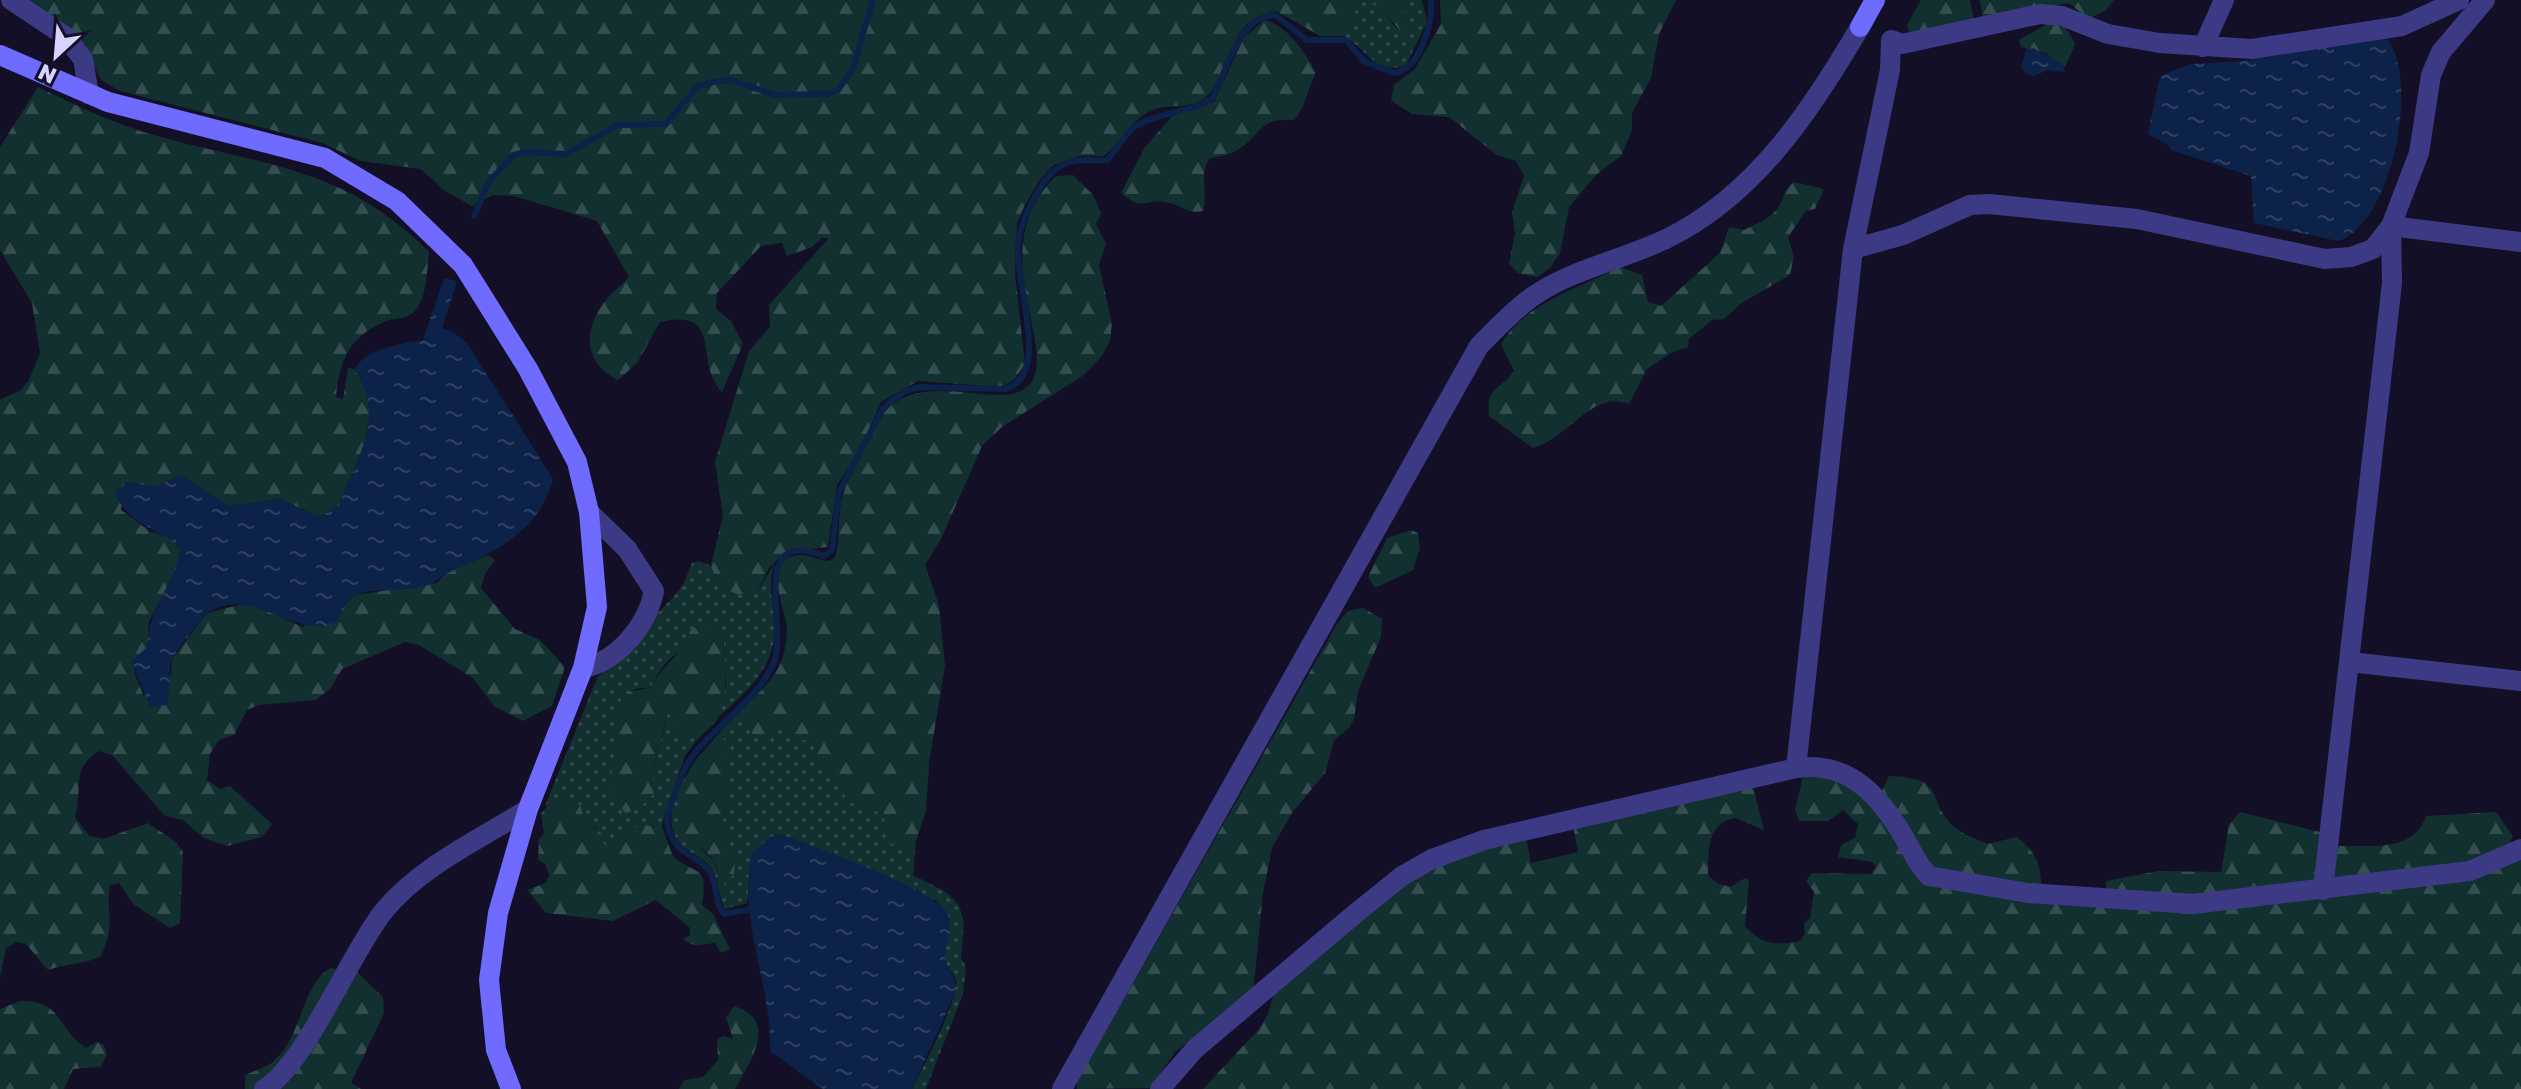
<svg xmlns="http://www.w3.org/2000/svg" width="2521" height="1089" viewBox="0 0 2521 1089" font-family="'Golos Text',sans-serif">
<defs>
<pattern id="green-dots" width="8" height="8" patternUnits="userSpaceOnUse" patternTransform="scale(2)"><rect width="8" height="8" fill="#12302f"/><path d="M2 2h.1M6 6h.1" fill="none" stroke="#344d4e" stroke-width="1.8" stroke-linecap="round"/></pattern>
<pattern id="forest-firs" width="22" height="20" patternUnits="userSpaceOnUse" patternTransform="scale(2)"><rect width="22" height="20" fill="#12302f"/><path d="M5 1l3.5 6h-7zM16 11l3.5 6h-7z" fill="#344d4e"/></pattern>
<pattern id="water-ripples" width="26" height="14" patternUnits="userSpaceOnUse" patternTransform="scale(2)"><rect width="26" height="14" fill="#0c2248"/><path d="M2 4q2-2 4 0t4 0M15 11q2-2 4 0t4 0" fill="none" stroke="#2f4163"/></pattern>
</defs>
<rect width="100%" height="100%" fill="#130f26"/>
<!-- green -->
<path fill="url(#green-dots)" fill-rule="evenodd" d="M 1362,0 L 1381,6 L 1393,25 L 1408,36 L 1411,30 L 1403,6 L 1398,0 L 1422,0 L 1427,22 L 1406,65 C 1374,78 1366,45 1342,36 Z
M 699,561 L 711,566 L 719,588 L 757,592 L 775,563 C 768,581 771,593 774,611 C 781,659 754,687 720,715 L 726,684 L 724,642 C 686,644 669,650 651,687 L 635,689 L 617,733 L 610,795 L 640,805 L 651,798 L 655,789 L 652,774 L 668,712 L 676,716 L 679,731 L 697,740 L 685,756 L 664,817 L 662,827 L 667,839 L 653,826 C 633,827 621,830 607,847 L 600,841 L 596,828 L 586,823 L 582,809 L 550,802 L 545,806 L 597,678 L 674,596 L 683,585 L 692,563 Z
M 744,707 L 747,729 L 781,725 L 799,740 L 813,740 L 816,758 L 841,782 L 846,798 L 852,803 L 884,814 L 906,848 L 916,841 L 913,875 L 946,892 L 959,905 L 964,923 L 961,957 L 966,968 L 963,994 L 926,1089 L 912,1089 C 921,1071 960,997 956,981 C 954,973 946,967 945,959 C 942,934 957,922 937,901 L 789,837 L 774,835 L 749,887 L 747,903 L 725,909 C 718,896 720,880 711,868 C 701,854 683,852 675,836 C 655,795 719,733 744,707 ZM 730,743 L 724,758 L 728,794 L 723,820 L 735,863 L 723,887 L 714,862 L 684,832 Z"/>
<!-- forest -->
<path fill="url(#forest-firs)" d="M 26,0 L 1362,0 L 1342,36 L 1320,36 L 1276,11 C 1221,22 1239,66 1206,97 C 1192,110 1170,103 1153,110 C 1130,120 1122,141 1104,156 L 1079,156 L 1054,165 L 1039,181 L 1022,211 L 1017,224 L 1015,274 L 1025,364 L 1015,379 L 1003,387 L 918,381 L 881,402 L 859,452 L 837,485 L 828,547 L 785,552 L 769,568 L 757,592 L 744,596 L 719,588 L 711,566 L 723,515 L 715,462 L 749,351 L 770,327 L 769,305 L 828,239 L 823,237 L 812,247 L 787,256 L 782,243 L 761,246 L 717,293 L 716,309 L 731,321 L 743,344 L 722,392 C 693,362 725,307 660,322 L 637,363 L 618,380 C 586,364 582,335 602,305 C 609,295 621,286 629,277 L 597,221 L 514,196 L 493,195 L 472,206 L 445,191 L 421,169 L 361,161 L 322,143 L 120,91 L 101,80 L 93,63 Z
M 1363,0 L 1398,0 L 1403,6 L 1411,30 L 1408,37 C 1389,22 1386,8 1363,0 Z
M 1440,0 L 1676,0 L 1659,34 L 1651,78 L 1632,113 L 1632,130 L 1621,156 L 1596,175 L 1569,207 L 1560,253 L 1550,268 L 1537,277 L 1518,273 L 1509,264 L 1515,233 L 1512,212 L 1524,176 L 1516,161 L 1497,155 L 1449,117 L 1412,114 L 1391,100 L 1394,85 L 1415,69 L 1441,24 Z
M 1921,0 L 1970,0 L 1974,21 L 1919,34 L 1909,32 L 1907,25 Z
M 1980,0 L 2114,0 L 2106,10 L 2089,19 L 2069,3 L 1987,19 L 1982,15 Z
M 1265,20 C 1287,25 1306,54 1316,73 C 1307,89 1306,108 1294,120 C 1256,117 1263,136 1234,152 C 1227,156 1217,156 1209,159 C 1199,176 1208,192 1203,211 C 1187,215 1179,203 1165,202 C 1143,199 1144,212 1121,193 L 1145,147 L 1174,114 L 1214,102 L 1244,37 Z
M 2049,23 C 2064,24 2070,30 2075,45 L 2065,67 L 2045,53 L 2021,47 L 2019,40 Z
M 38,87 C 77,106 115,124 157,136 C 265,166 345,167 429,252 C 427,269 427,300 414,312 C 405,320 394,317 384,322 C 348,338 340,360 336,397 L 343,399 L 348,368 L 354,369 C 389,418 355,459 339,506 L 318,517 L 281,499 L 229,506 L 180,475 L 156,487 L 126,482 L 121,510 L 151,532 L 169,537 L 181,550 L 178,565 L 149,622 L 147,647 L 134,672 L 144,697 L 171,674 L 172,659 L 207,613 L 239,605 L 258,606 L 302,627 L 346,604 L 355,595 L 437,583 L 446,573 L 488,555 L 495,560 L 485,574 L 481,588 L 515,629 L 540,640 L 565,667 L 552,706 L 523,721 L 494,706 L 473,678 L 419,645 L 405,642 L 342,669 L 330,689 L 316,700 L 259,705 L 247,710 L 234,735 L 219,740 L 210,754 L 207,780 L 220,789 L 230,786 L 272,824 L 262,837 L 227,846 L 204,838 L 183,820 L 165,816 L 112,755 L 99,751 C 69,770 84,787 75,817 L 89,836 L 103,839 L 148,823 L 176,842 L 183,852 L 180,923 L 170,928 L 133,904 L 119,883 L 110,885 C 105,915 117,921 101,956 C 84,965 67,963 48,970 L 26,944 L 16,942 L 6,948 L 0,977 L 0,400 L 21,390 L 29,380 L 40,353 L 32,303 L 0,250 L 0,147 Z
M 1073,175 L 1093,195 L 1101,213 L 1096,224 L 1106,244 L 1099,265 L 1112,324 L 1110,341 L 1102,356 L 1084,375 L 1002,427 L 982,446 L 941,539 L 925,565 L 939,605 L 945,666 L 929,763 L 926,811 L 916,841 L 906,848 L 889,843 L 885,835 L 884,814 L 851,803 L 846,798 L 841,782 L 816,758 L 812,740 L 798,740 L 781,725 L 767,745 L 747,729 L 744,707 C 760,692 779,675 784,653 C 786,643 788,632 786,622 C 783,603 762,558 799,555 C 810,554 817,560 828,561 L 835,558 C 840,540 838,521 841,503 C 845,482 868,432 882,415 C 921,364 1006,415 1030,384 C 1059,345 981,249 1056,176 Z
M 1794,182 L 1824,189 L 1815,209 L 1806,211 L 1788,237 L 1794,257 L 1790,275 L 1740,304 L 1724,319 L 1712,320 L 1689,339 L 1688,347 L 1671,353 L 1647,369 L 1629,404 C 1592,389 1567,440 1533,448 L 1489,416 C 1486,385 1499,392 1514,371 L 1501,345 C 1521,305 1581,287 1620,267 L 1642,275 L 1648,302 L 1661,306 L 1720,253 L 1729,227 L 1744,230 C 1754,225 1770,219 1777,209 C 1785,198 1783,191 1794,182 Z
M 1411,530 L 1418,533 L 1420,548 L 1413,570 L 1375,588 L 1368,577 L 1387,538 Z
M 1363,608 L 1382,619 L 1381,637 L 1358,691 L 1354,719 L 1349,728 L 1334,740 L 1325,773 L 1292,813 L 1272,848 L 1263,893 L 1253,994 L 1175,1052 L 1151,1088 L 1077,1089 L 1077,1082 L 1337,624 L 1348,611 Z
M 705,623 L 722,635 C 726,654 728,700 719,717 C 714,725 703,733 697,740 L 679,731 L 674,724 L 676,716 L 667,713 L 652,774 L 655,789 L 651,798 L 636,810 L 626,813 L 610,795 L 619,703 C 626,688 638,692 651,687 C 662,665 684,654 690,631 Z
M 722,738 L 730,743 L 731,750 L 724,758 L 728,794 L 723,820 L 735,863 L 734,874 L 722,887 C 720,880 718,870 715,863 C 707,849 688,842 681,827 C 668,799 695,748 722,738 Z
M 1804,772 L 1861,788 L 1918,871 L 2193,908 L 2521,857 L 2521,1089 L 1203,1089 L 1260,1028 L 1268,1014 L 1274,992 L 1359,915 L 1436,863 L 1526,837 L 1531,863 L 1578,852 L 1573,826 L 1752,783 L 1764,830 L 1736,818 C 1706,823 1709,849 1708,875 L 1717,883 L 1730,887 L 1745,878 L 1749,880 L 1745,926 C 1763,946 1775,945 1800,941 L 1805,934 L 1804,923 L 1810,918 L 1814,892 L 1806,881 L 1812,873 L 1871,874 L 1876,866 L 1872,862 L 1838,857 L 1841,845 L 1855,838 L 1858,824 L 1843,810 L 1828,821 L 1799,821 L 1795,810 Z
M 1889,776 C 1948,778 1925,798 1953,826 C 1961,834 1977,839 1987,844 L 2017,837 C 2036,852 2042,865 2041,890 L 1931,872 L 1882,791 Z
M 565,799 L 580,805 L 586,822 L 602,834 L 600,841 L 607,846 C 621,832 649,813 664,836 C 669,842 670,853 675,858 C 696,876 709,863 702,905 L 713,914 L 730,949 L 721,953 L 715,943 C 702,944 694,949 683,939 L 690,935 L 690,928 L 656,900 L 613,921 L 546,913 L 527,890 L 546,883 L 549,875 L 545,864 L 538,860 L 539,839 L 544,834 L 541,814 L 550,802 Z
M 2240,812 L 2324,833 L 2318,884 L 2198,900 L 2106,889 L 2106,881 L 2158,871 L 2221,872 L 2229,824 Z
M 2496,812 L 2513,836 L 2509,845 L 2471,864 L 2330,878 L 2333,849 L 2339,846 C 2370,845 2414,853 2426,816 Z
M 330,968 L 358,973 L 383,997 L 384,1013 L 351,1083 L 361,1089 L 245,1089 L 245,1075 C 254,1071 267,1067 274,1061 C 302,1037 301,986 330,968 Z
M 20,1001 C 64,1000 56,1029 86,1048 L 96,1042 L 104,1045 L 107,1055 L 100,1067 L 73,1069 L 64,1089 L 0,1089 L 0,1009 Z
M 734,1006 C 781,1021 748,1064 735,1089 L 679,1089 L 684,1080 L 703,1077 L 718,1060 L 717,1040 L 723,1036 L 733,1039 L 726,1018 Z"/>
<!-- water -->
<path fill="url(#water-ripples)" d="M 2386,37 C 2421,79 2392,224 2338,241 L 2254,223 L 2251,176 L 2171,150 L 2167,144 L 2148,134 L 2160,76 L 2191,64 L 2243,61 Z
M 2033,48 L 2063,64 L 2065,72 L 2048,70 L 2034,76 L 2026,74 L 2021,67 L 2026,50 Z
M 444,278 L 457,281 L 442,329 L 452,331 L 467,343 L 553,479 C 540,531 495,552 450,572 C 438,577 432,586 418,588 C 399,591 376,588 358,594 C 342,600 345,624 325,626 C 285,631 249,587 209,612 C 205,615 174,653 172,659 C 166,675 173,691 166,706 L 150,707 L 131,662 L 147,647 C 150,605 173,587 181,550 C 159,525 129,529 115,492 L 126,482 L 156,487 L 180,475 L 229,506 L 281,499 L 318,517 L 339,506 C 355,460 389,418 354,369 C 369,348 398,344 423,340 Z
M 773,835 L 789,837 C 818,849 938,890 948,914 C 954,929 945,942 945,957 C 946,969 957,978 956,991 L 912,1089 L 823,1089 L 770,1051 C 772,983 738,922 751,854 Z"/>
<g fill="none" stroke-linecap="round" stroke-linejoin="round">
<!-- stream -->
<path stroke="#0c2248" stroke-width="6" d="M 474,216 L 489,182 L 513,155 L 526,152 L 566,154 L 618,125 L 666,124 L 697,87 L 713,82 L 731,80 L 775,95 L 827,94 L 838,90 L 853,68 L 873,0
M 752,909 L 724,914 C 714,902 718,887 711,874 C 698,853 677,858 668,827 C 665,817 670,807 673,798 C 679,782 684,767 694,754 C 718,723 759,699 774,662 C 788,626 747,526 824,556 L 832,550 L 839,492 L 884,407 L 905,391 L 920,387 L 1006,389 C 1051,375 1016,287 1018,247 C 1019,228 1026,212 1036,195 C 1042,184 1052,169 1065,164 C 1078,157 1093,162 1107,160 C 1117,150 1125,133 1136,126 C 1160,111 1195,113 1213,97 C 1228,68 1238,17 1275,15 L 1307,40 L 1346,40 L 1364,61 L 1394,73 C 1421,69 1433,22 1431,0"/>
<!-- street -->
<path stroke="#3d3a85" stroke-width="20" d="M 11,0 L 65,36 L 83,59 L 89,94
M 2203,47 L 2224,0
M 1853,249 L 1903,235 L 1970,205 L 1989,204 L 2137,219 L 2325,259 L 2351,257 L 2373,249 L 2391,226 L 2419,153 L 2431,75 L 2441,52 L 2485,0
M 2350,662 L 2521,681
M 583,668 C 618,661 647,626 654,591 L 627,549 L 589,512
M 1796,768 L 1853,249 L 1890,70 L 1891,40 L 1902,44 L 2040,14 L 2062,16 L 2108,34 L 2160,43 L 2252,49 L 2402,26 L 2459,0
M 2323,890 L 2392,283 L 2391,226 L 2521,242
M 264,1089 C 306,1064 348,957 383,912 C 419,867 480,839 528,809
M 1062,1089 L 1479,346 C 1496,329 1512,311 1532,297 C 1572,269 1622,260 1666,239 C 1755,196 1812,109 1860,27
M 1160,1089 L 1195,1049 L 1356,913 L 1402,876 L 1432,859 L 1484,840 L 1796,768 C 1849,760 1881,797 1905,839 C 1912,851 1918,866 1929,876 L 2028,893 L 2193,904 L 2470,871 L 2521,849"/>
<!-- secondary -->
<path stroke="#6f6bff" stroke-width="20" d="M 1860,27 L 1875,0
M 0,55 L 108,102 L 325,158 L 397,201 L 463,265 L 528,369 L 577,462 L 589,512 L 597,607 L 583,668 L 528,809 L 498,913 L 489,980 L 496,1050 L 511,1089"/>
</g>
<!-- north arrow -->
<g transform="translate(56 56) rotate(206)" stroke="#130f26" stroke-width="6" paint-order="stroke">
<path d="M0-6L14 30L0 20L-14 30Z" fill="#d9d4ff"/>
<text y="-12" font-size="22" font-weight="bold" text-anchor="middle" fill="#d9d4ff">N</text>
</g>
</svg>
